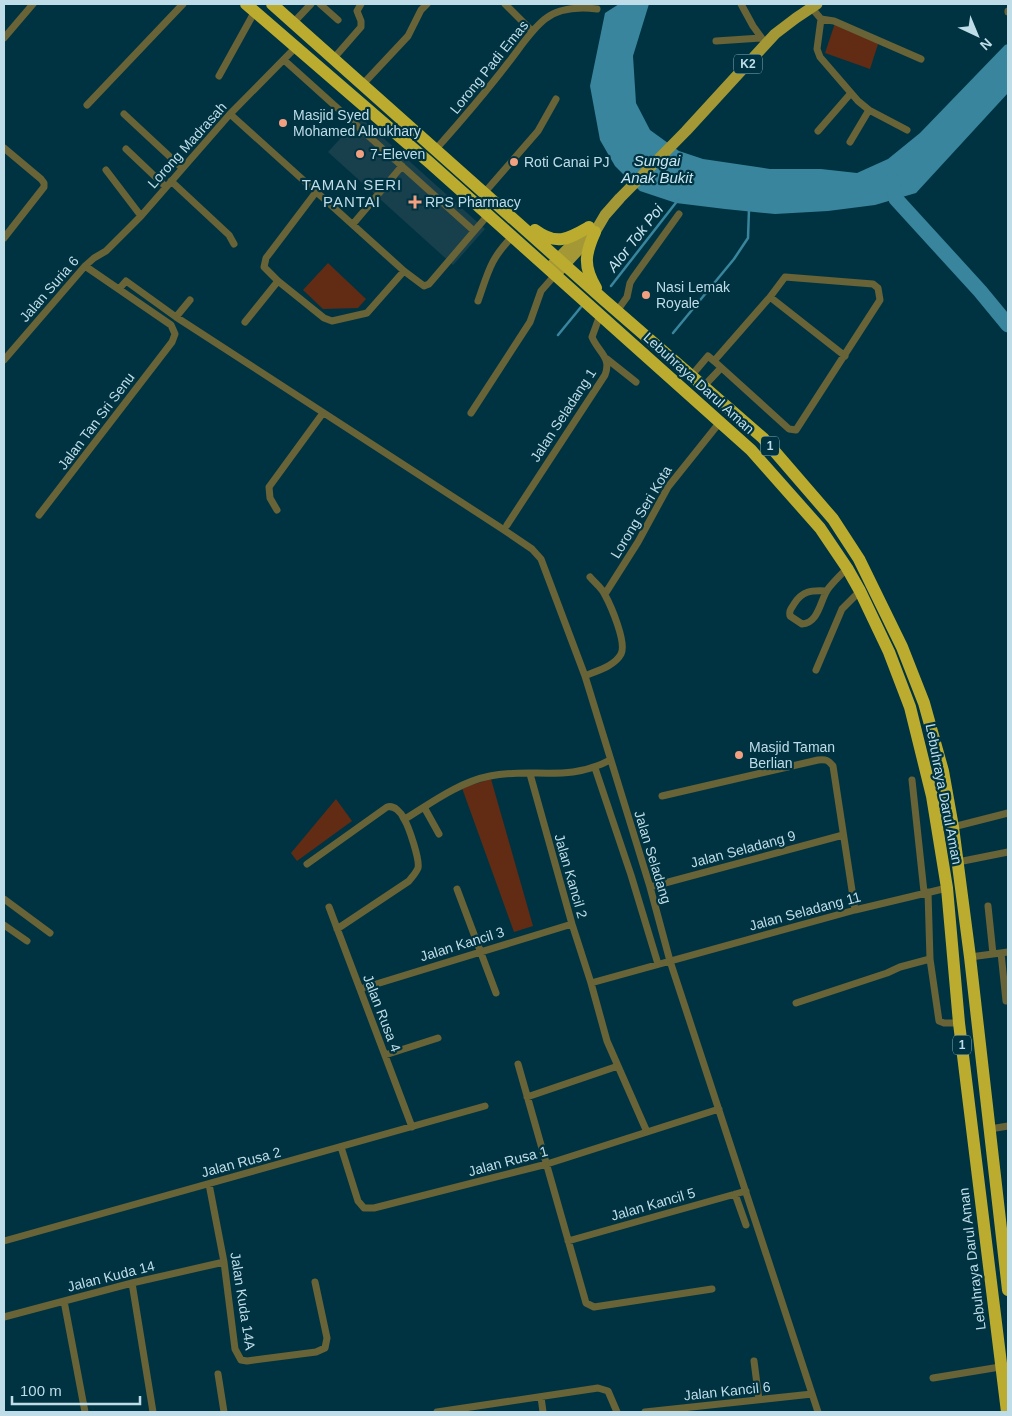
<svg xmlns="http://www.w3.org/2000/svg" width="1012" height="1416" viewBox="0 0 1012 1416" font-family="Arial,sans-serif">
<rect width="100%" height="100%" fill="#003341"/>
<!-- built -->
<path fill="#183f4c" d="M 360,117 L 485,229 L 453,265 L 328,152 Z"/>
<!-- green -->
<path fill="#622b13" d="M 835,23 L 880,38 L 870,69 L 825,53 Z
M 328,263 L 366,299 L 358,308 L 323,309 L 303,290 Z
M 491,779 L 533,926 L 514,932 L 462,788 Z
M 336,799 L 352,821 L 297,861 L 291,853 Z"/>
<!-- water -->
<path fill="#38859d" d="M 619,4 L 649,4 L 633,56 L 636,103 L 650,130 L 679,151 L 703,159 L 770,169 L 821,169 L 857,173 L 888,159 L 920,133 L 1005,45 L 1008,44 L 1008,93 L 916,193 L 875,205 L 828,211 L 775,214 L 725,209 L 676,203 L 640,191 L 615,166 L 600,140 L 590,86 L 605,13 Z"/>
<g fill="none" stroke-linecap="round" stroke-linejoin="round">
<!-- stream -->
<path stroke="#38859d" stroke-width="2.5" d="M 611,286 L 678,200
M 673,333 L 734,259 L 748,238 L 749,209
M 558,335 L 581,307"/>
<!-- river -->
<path stroke="#38859d" stroke-width="15" d="M 892,180 L 896,199 L 980,291 L 1008,325"/>
<!-- street -->
<path stroke="#696338" stroke-width="7" d="M 320,4 L 338,20
M 505,4 L 532,31
M 741,4 L 753,26 L 766,44
M 811,7 L 821,19 L 817,49 L 820,57 L 858,101 L 869,110 L 907,130
M 1008,12 L 1008,11
M 821,19 L 834,21 L 921,59
M 294,22 L 311,4
M 4,38 L 33,4
M 716,41 L 761,38
M 334,58 L 361,27 L 361,21 L 357,11 L 361,4
M 284,60 L 474,231
M 219,76 L 255,11
M 363,84 L 408,36 L 421,10 L 427,4
M 87,105 L 183,4
M 124,114 L 182,168
M 230,114 L 404,271 L 424,286 L 429,284 L 488,215
M 818,131 L 851,93
M 850,142 L 869,110
M 4,148 L 41,179 L 44,183 L 44,187 L 4,238
M 126,149 L 166,187
M 436,149 C 461,121 485,93 508,63 C 520,48 530,31 545,19 C 559,8 580,7 597,9
M 106,170 L 141,216
M 171,181 L 229,235 L 234,244
M 316,192 L 266,258 L 264,267 L 278,281 L 324,318 L 332,321 L 367,313 L 404,271
M 485,192 L 538,131 L 556,99
M 353,224 L 402,166
M 119,289 L 126,281 L 176,317 L 501,528 L 532,549 L 541,559 L 585,676 L 650,887 L 670,961 L 818,1412
M 770,297 L 845,356
M 478,301 C 488,273 490,259 512,237
M 617,311 L 627,297 L 630,283 L 633,278 L 679,214
M 176,317 L 190,300
M 245,322 L 278,281
M 607,359 L 636,382
M 4,360 L 85,266 L 94,258 L 106,251 L 141,216 L 230,114 L 297,46
M 692,375 L 708,356 L 714,361 L 789,429 L 796,430 L 880,300 L 878,288 L 873,284 L 785,277 L 770,297 L 714,361
M 704,386 L 721,368
M 471,413 L 530,322 L 541,291 L 555,275
M 277,510 L 270,498 L 269,487 L 323,413
M 39,515 L 172,342 L 175,334 L 171,325 L 85,266
M 507,525 L 605,375 C 612,357 598,352 592,337 L 600,315
M 826,591 C 811,590 802,591 794,604 C 791,609 789,610 790,616 L 802,624 C 819,623 820,600 828,589 C 833,582 841,575 847,568
M 605,594 L 638,542 L 668,487 L 720,422
M 816,670 L 842,609 L 860,591
M 585,676 C 596,671 615,666 621,654 C 627,643 611,606 605,595 C 602,588 595,583 590,577
M 595,768 L 631,875 L 658,964
M 530,774 L 572,924 L 591,983 L 607,1041 L 647,1132
M 912,780 L 924,892
M 662,796 L 818,760 C 826,759 828,760 833,766 L 855,910
M 424,807 L 439,834
M 405,819 C 431,803 459,782 490,776 C 532,767 568,783 610,760
M 953,827 L 1008,813
M 958,862 L 1008,852
M 307,864 L 387,807 C 394,805 401,812 404,819 C 409,827 420,860 418,868 C 416,873 412,877 409,881 L 337,929
M 650,887 L 843,835
M 457,889 L 496,993
M 928,892 L 930,959 L 939,1021 L 944,1023 L 959,1023
M 4,899 L 50,933
M 988,906 L 993,954
M 329,907 L 412,1127
M 4,925 L 27,941
M 1001,953 L 1006,1001
M 970,957 L 1008,952
M 591,983 L 855,910 L 947,888
M 360,989 L 572,924
M 796,1003 L 887,973 L 900,967 L 930,959
M 385,1055 L 438,1038
M 518,1064 L 586,1303 L 594,1307 L 712,1289
M 527,1097 L 618,1066
M 990,1129 L 1008,1126
M 341,1147 L 358,1201 L 364,1208 L 374,1208 L 547,1164 L 719,1109
M 209,1184 L 224,1262 L 235,1349 L 241,1360 L 247,1361 L 316,1352 L 325,1348 L 327,1338 L 315,1282
M 735,1194 L 746,1225
M 4,1241 L 485,1106
M 568,1241 L 746,1191
M 132,1283 L 153,1412
M 64,1301 L 85,1412
M 4,1317 L 132,1283 L 224,1262
M 754,1361 L 759,1400
M 218,1374 L 224,1412
M 933,1378 L 1000,1367
M 541,1397 L 543,1412
M 437,1412 L 598,1388 L 608,1391 L 617,1412
M 645,1412 L 812,1394"/>
<!-- primary -->
<path stroke="#a49836" stroke-width="11" d="M 552,265 L 584,232
M 555,275 L 595,232 L 605,215 L 620,198 L 686,131 L 775,34 L 796,18 L 817,4"/>
<!-- highway -->
<path stroke="#bbac30" stroke-width="12" d="M 246,4 L 430,163 L 751,450 L 820,528 L 847,568 L 860,591 L 889,652 L 910,707 L 932,796 L 947,888 L 959,1023 L 1007,1412
M 272,4 L 603,299 L 763,438 L 833,519 L 859,559 L 902,647 L 924,703 L 943,771 L 953,827 L 970,957 L 1008,1290
M 535,230 C 557,246 568,239 589,227
M 595,232 C 585,254 583,266 596,288"/>
</g>
<!-- markers -->
<g fill="#f2a080" stroke="#003341" stroke-width="2">
<circle cx="283" cy="123" r="5"/>
<circle cx="360" cy="154" r="5"/>
<circle cx="514" cy="162" r="5"/>
<path d="M412.5 194.5h5v5h5v5h-5v5h-5v-5h-5v-5h5z"/>
<circle cx="646" cy="295" r="5"/>
<circle cx="739" cy="755" r="5"/>
</g>
<g text-anchor="middle" dominant-baseline="central" stroke-width="4.5" stroke-linejoin="round" paint-order="stroke">
<!-- shield labels -->
<g fill="#003341" stroke="#86aab6" stroke-width="1">
<rect x="734" y="54.5" width="28" height="19" rx="4"/>
<rect x="761" y="436.5" width="18" height="19" rx="4"/>
<rect x="953" y="1035.5" width="18" height="19" rx="4"/>
</g>
<g font-size="12" font-weight="bold" fill="#bfdde8">
<text x="748" y="64">K2</text>
<text x="770" y="446">1</text>
<text x="962" y="1045">1</text>
</g>
<!-- street labels -->
<g font-size="14" fill="#bfdde8" stroke="#003341">
<text transform="translate(489 67) rotate(-51)">Lorong Padi Emas</text>
<text transform="translate(187 145) rotate(-48)">Lorong Madrasah</text>
<text transform="translate(49 289) rotate(-49)">Jalan Suria 6</text>
<text transform="translate(699 383) rotate(42)">Lebuhraya Darul Aman</text>
<text transform="translate(563 415) rotate(-57)">Jalan Seladang 1</text>
<text transform="translate(96 421) rotate(-53)">Jalan Tan Sri Senu</text>
<text transform="translate(641 512) rotate(-59)">Lorong Seri Kota</text>
<text transform="translate(944 794) rotate(79)">Lebuhraya Darul Aman</text>
<text transform="translate(743 849) rotate(-15)">Jalan Seladang 9</text>
<text transform="translate(653 857) rotate(73)">Jalan Seladang</text>
<text transform="translate(571 876) rotate(74)">Jalan Kancil 2</text>
<text transform="translate(805 911) rotate(-15)">Jalan Seladang 11</text>
<text transform="translate(462 944) rotate(-17)">Jalan Kancil 3</text>
<text transform="translate(382 1013) rotate(69)">Jalan Rusa 4</text>
<text transform="translate(508 1161) rotate(-15)">Jalan Rusa 1</text>
<text transform="translate(241 1162) rotate(-15)">Jalan Rusa 2</text>
<text transform="translate(653 1204) rotate(-16)">Jalan Kancil 5</text>
<text transform="translate(972 1259) rotate(-97)">Lebuhraya Darul Aman</text>
<text transform="translate(111 1276) rotate(-14)">Jalan Kuda 14</text>
<text transform="translate(243 1301) rotate(81)">Jalan Kuda 14A</text>
<text transform="translate(727 1391) rotate(-6)">Jalan Kancil 6</text>
</g>
<!-- poi labels -->
<g font-size="14" fill="#bfdde8" stroke="#003341" text-anchor="start">
<text x="293" y="115">Masjid Syed<tspan x="293" dy="16">Mohamed Albukhary</tspan></text>
<text x="370" y="154">7-Eleven</text>
<text x="524" y="162">Roti Canai PJ</text>
<text x="425" y="202">RPS Pharmacy</text>
<text x="656" y="287">Nasi Lemak<tspan x="656" dy="16">Royale</tspan></text>
<text x="749" y="747">Masjid Taman<tspan x="749" dy="16">Berlian</tspan></text>
</g>
<!-- water labels -->
<g font-size="15" font-style="italic" fill="#cae6f1" stroke="#003341">
<text x="657" y="160">Sungai<tspan x="657" dy="17">Anak Bukit</tspan></text>
<text transform="translate(635 238) rotate(-52)">Alor Tok Poi</text>
</g>
<!-- neighbourhood labels -->
<g font-size="15" letter-spacing="1" fill="#bfdde8" stroke="#003341">
<text x="352" y="184">TAMAN SERI<tspan x="352" dy="17">PANTAI</tspan></text>
</g>
</g>
<!-- border -->
<rect width="1012" height="1416" fill="none" stroke="#bfdde8" stroke-width="10"/>
<!-- north arrow -->
<g transform="translate(977 35) rotate(136)" stroke="#003341" stroke-width="4" paint-order="stroke">
<path d="M0-4L9 19L0 12L-9 19Z" fill="#bfdde8"/>
<text y="-8" font-size="14" font-weight="bold" text-anchor="middle" fill="#bfdde8">N</text>
</g>
<!-- scale -->
<path d="M12 1396v8h128v-8" fill="none" stroke="#bfdde8" stroke-width="2.5"/>
<text x="20" y="1396" font-size="15" fill="#bfdde8" stroke="#003341" stroke-width="4" paint-order="stroke">100 m</text>
</svg>
